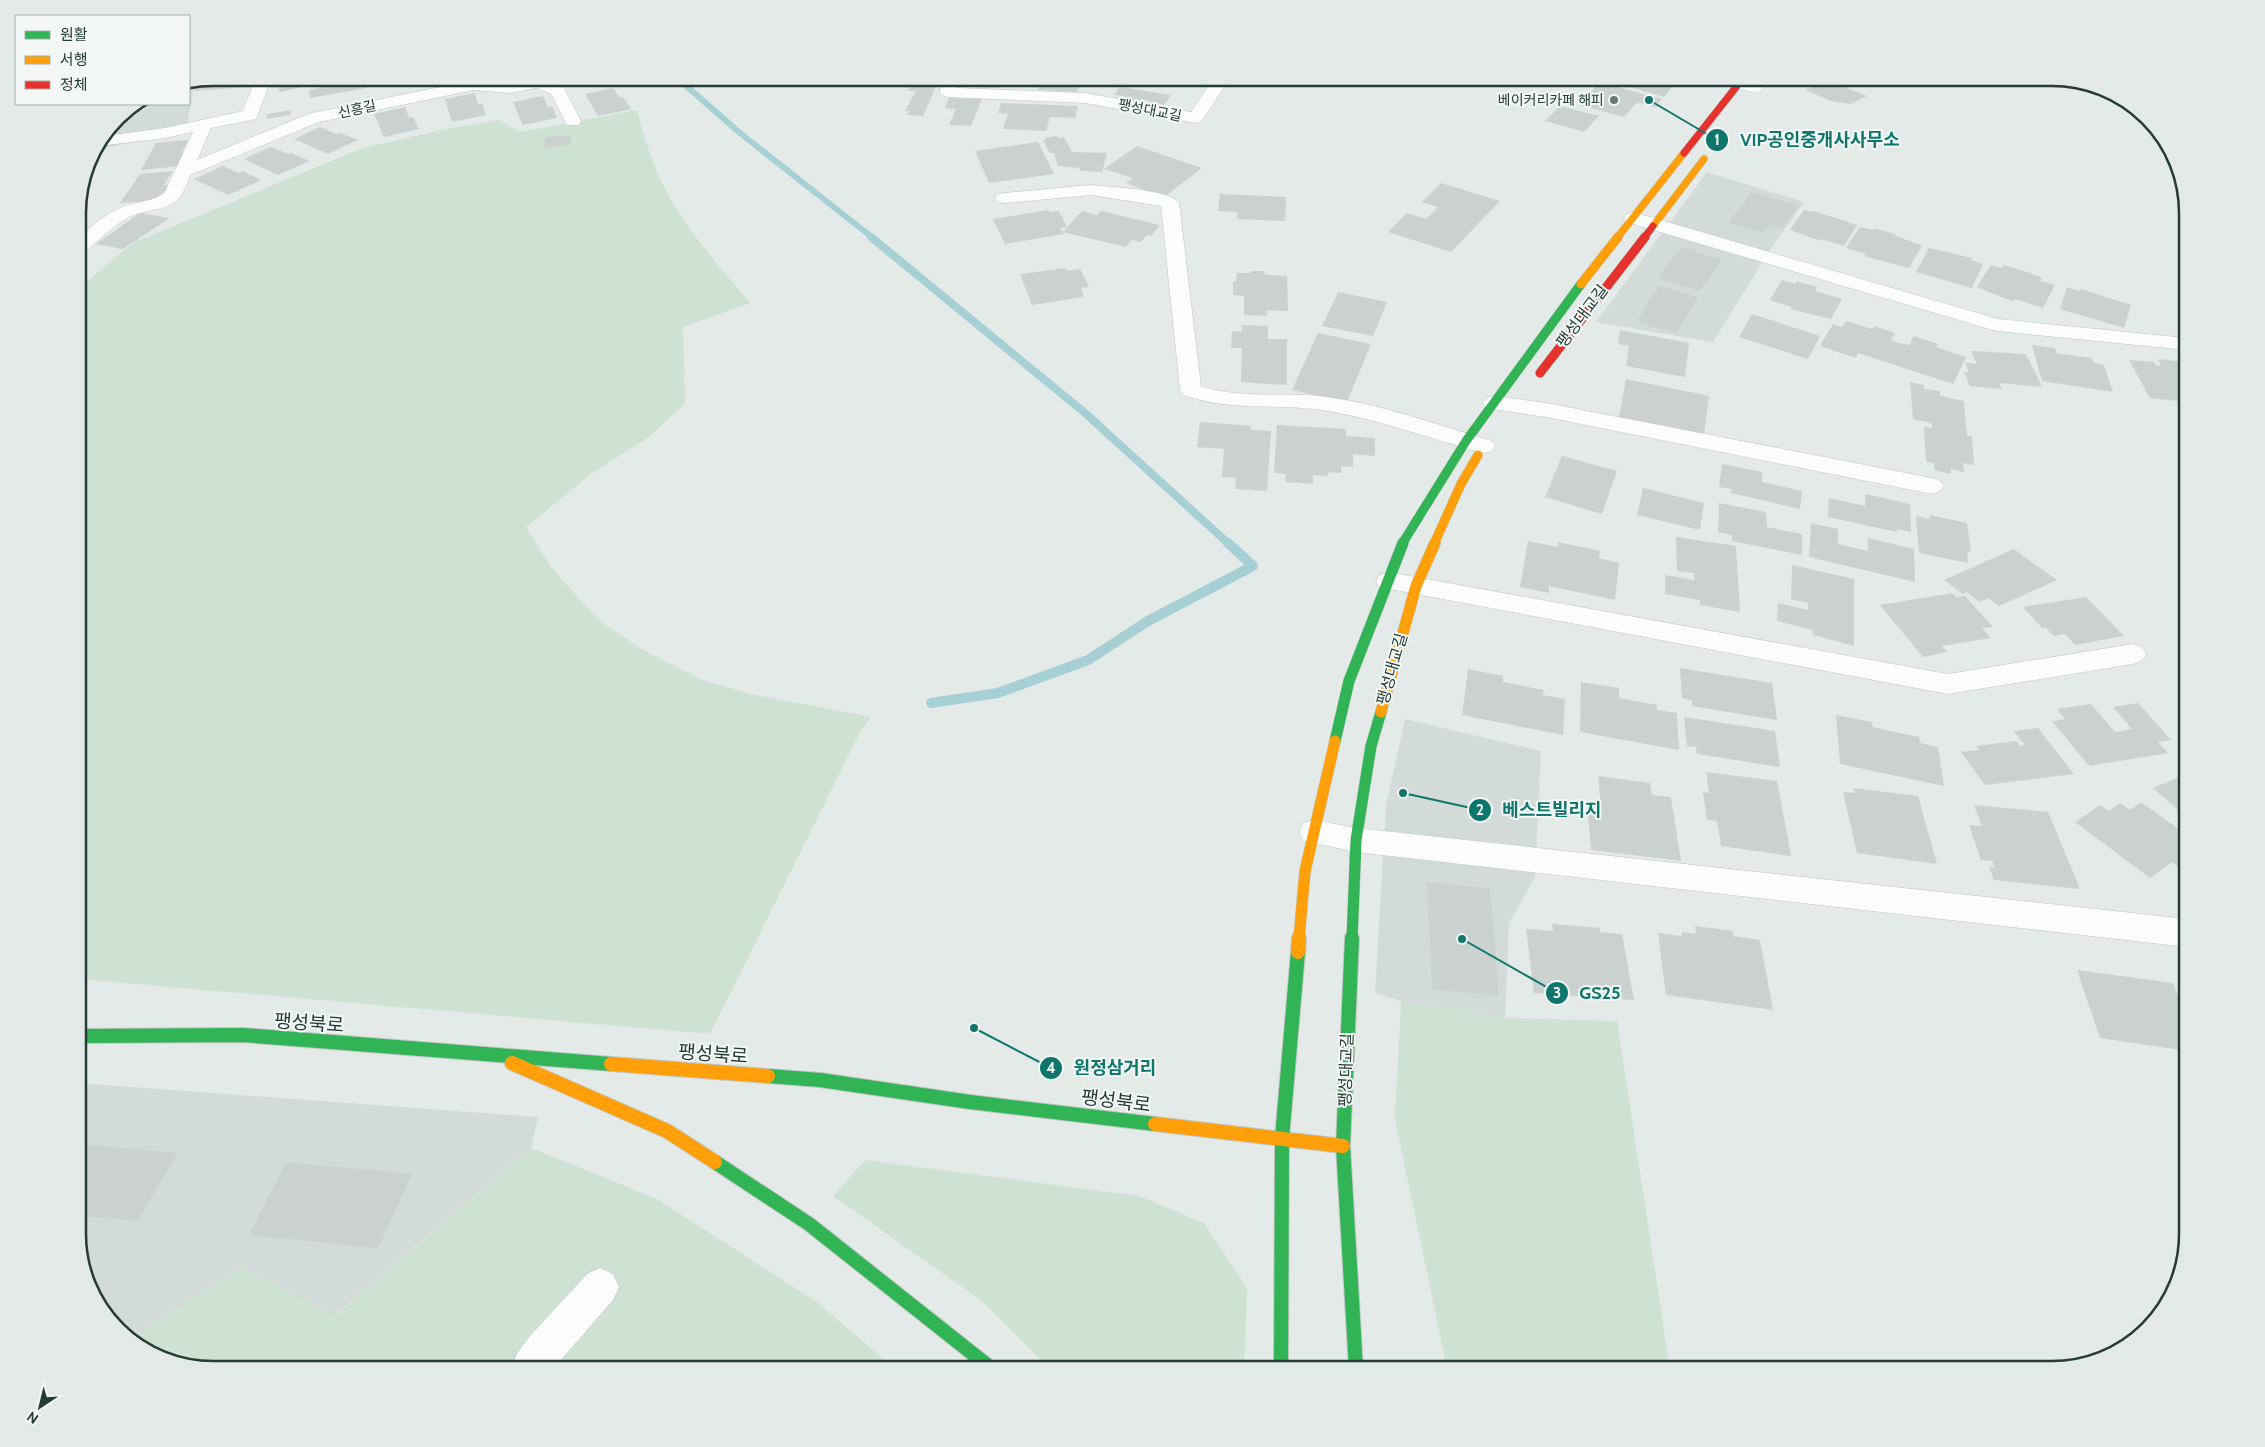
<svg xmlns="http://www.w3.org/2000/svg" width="2265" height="1447" viewBox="0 0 2265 1447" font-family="Cabin,'Noto Sans KR',sans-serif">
<rect width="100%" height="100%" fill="#e4eae7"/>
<!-- built -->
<path fill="#d2dbd7" d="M 195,81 L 188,119 L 189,133 L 96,149 L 118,117 L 138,104 L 189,104 L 189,82 Z
M 1707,172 L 1804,202 L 1770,250 L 1713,342 L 1596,322 Z
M 1405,719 L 1541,751 L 1535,877 L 1509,923 L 1505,1018 L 1401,1001 L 1375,993 L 1386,806 Z
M 78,1083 L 538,1117 L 531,1148 L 334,1316 L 242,1268 L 130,1338 L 96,1301 L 78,1242 Z"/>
<!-- green -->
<path fill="#cee2d4" d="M 637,110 C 645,140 655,173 671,200 C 693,237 722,270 750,303 L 683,327 L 685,403 L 649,437 L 591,474 L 526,527 L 551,567 L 591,612 L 607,626 L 645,651 L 705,681 L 755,695 L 871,717 L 859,734 L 710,1034 L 78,979 L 78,289 L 133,243 L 360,149 L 441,130 L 499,120 L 520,132 Z
M 1401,1001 L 1505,1018 L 1617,1021 L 1670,1369 L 1447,1369 L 1395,1119 Z
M 531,1148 L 657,1199 L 817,1302 L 895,1369 L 214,1369 L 138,1347 L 130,1338 L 242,1268 L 335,1316 Z
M 865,1160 L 1139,1196 L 1204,1223 L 1247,1288 L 1244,1369 L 1050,1369 L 982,1301 L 833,1196 Z"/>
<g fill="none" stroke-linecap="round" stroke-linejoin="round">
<!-- stream-far2 -->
<path stroke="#a6cfd6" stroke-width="6" d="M 676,77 L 740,133 L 873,238"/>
<!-- stream-far1 -->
<path stroke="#a6cfd6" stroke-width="8" d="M 871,237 L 1085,413 L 1229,544"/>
<!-- stream -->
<path stroke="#a6cfd6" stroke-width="10" d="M 931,703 L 998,693 L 1088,660 L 1148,621 L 1253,566 L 1228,543"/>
</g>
<!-- building -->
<path fill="#cbd1cf" d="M 214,77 L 252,77 L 246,87 L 193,91 L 200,80 Z
M 274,77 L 317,77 L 320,83 L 280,92 Z
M 353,77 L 364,77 L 366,88 L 310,98 L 309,91 Z
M 543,77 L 579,77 L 579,78 L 546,85 Z
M 981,77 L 996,77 L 1011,78 L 1009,85 L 1001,84 L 999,88 L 977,87 Z
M 1064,77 L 1081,77 L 1077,92 L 1038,90 L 1040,83 L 1043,84 L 1044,81 L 1062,82 Z
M 1110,77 L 1142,77 L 1137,83 Z
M 1595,77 L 1640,77 L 1673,86 L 1664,97 Z
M 1809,77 L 1834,77 L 1829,80 L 1867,96 L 1850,104 L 1831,101 L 1805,90 L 1822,83 Z
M 921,81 L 938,82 L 923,116 L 907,115 L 909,111 L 905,111 L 916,91 L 908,91 L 912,84 L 919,84 Z
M 1600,82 L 1662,99 L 1655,107 L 1637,102 L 1624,117 L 1579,105 Z
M 1120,87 L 1171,95 L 1162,108 L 1146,105 L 1150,101 L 1141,99 L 1137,103 L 1121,101 L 1125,96 L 1114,95 Z
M 613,88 L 620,98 L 623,97 L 631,109 L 598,116 L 585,94 Z
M 475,93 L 478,104 L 482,103 L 486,115 L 452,122 L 445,99 Z
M 543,96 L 548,107 L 552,106 L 557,118 L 523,125 L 513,102 Z
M 949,98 L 982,99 L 971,126 L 949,125 L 956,109 L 945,108 Z
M 1001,103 L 1078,106 L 1075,118 L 1050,117 L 1046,131 L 1003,129 L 1008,114 L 998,113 Z
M 1560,106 L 1599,116 L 1584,132 L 1545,121 Z
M 405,107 L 409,118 L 413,117 L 419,129 L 384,137 L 374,114 Z
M 291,110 L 291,115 L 267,119 L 267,114 Z
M 320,127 L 336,134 L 340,133 L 358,140 L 328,154 L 294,139 Z
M 571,135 L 570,145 L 544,148 L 545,137 Z
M 1057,136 L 1059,138 L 1064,137 L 1072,152 L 1107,153 L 1102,172 L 1081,171 L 1079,168 L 1058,166 L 1054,153 L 1050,153 L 1043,141 L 1046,140 L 1045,138 Z
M 188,140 L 182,152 L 186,152 L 179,166 L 141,170 L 156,143 Z
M 1038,142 L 1054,174 L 989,183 L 975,151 Z
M 1137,146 L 1202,168 L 1164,197 L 1126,183 L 1133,178 L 1104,169 Z
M 271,147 L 288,154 L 291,153 L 310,161 L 278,175 L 244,159 Z
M 223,166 L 239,173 L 243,171 L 261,180 L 228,195 L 194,179 Z
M 173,171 L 164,185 L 169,185 L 159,200 L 120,203 L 140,174 Z
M 1441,183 L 1500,201 L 1451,252 L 1388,232 L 1407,213 L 1426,219 L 1438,207 L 1422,202 Z
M 1752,192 L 1799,206 L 1782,229 L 1770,225 L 1763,233 L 1728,223 Z
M 1220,194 L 1286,197 L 1285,221 L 1237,219 L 1237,212 L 1218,211 Z
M 1049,210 L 1050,212 L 1059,211 L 1067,227 L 1060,228 L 1064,234 L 1005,244 L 993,219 Z
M 1804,210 L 1813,212 L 1814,211 L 1857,225 L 1844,246 L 1821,239 L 1820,241 L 1790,230 Z
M 1082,211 L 1097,215 L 1101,211 L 1160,225 L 1151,236 L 1147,235 L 1141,242 L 1132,240 L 1126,247 L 1063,232 Z
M 140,213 L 170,218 L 123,249 L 96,244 Z
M 1860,227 L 1873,230 L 1874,228 L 1895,234 L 1894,235 L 1922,246 L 1909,268 L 1864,256 L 1866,254 L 1846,248 Z
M 1681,247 L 1722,260 L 1700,291 L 1658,278 Z
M 1929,248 L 1972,258 L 1971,260 L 1983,264 L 1972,288 L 1916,272 Z
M 1991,265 L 2002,268 L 2004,265 L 2024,271 L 2042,278 L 2041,281 L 2055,285 L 2043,308 L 2015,299 L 2014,302 L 1977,287 Z
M 1066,268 L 1067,271 L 1080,269 L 1089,287 L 1081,288 L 1084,297 L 1032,305 L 1020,274 Z
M 1250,271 L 1264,271 L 1265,274 L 1270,275 L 1287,276 L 1288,311 L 1267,310 L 1267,316 L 1244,315 L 1244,296 L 1233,295 L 1233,282 L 1236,282 L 1237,273 L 1250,273 Z
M 1782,280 L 1796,284 L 1797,281 L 1817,287 L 1815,291 L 1842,299 L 1831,319 L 1790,309 L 1792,307 L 1770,300 Z
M 1659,286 L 1698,297 L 1677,333 L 1637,321 Z
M 2067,287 L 2080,291 L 2081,289 L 2131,305 L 2124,328 L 2060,309 Z
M 1338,292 L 1387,302 L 1373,336 L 1322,326 Z
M 1752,314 L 1820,336 L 1808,359 L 1739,337 Z
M 1846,321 L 1872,329 L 1874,326 L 1895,333 L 1891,340 L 1899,343 L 1909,345 L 1914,336 L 1938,344 L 1936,347 L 1966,357 L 1953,384 L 1858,353 L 1856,358 L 1820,346 L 1833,324 L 1842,327 Z
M 1242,325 L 1268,326 L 1268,339 L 1287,339 L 1287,385 L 1241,382 L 1242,348 L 1231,348 L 1232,331 L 1242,332 Z
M 1620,330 L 1689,343 L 1685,377 L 1626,366 L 1629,346 L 1618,344 Z
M 1318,333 L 1371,344 L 1347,402 L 1292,390 Z
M 2032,345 L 2055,348 L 2056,353 L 2092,358 L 2094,363 L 2104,365 L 2113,392 L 2042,381 Z
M 1971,351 L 2026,354 L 2042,387 L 1999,383 L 2002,389 L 1970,386 L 1964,372 L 1969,372 L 1965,363 L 1977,364 Z
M 2158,359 L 2184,362 L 2187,368 L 2187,402 L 2150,398 L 2129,360 L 2154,362 L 2155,365 L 2161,366 Z
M 1626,379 L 1709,396 L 1704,434 L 1619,417 Z
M 1910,382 L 1924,385 L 1924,389 L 1940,391 L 1940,396 L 1964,401 L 1967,436 L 1972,436 L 1974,465 L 1963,463 L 1964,472 L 1951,469 L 1951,474 L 1934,470 L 1934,463 L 1926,462 L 1924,427 L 1932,428 L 1932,423 L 1913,419 Z
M 1200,422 L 1251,426 L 1251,430 L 1271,431 L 1267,491 L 1235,489 L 1236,478 L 1222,477 L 1224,449 L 1197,447 Z
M 1277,425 L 1346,429 L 1346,436 L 1375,438 L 1375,456 L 1353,454 L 1353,467 L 1341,466 L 1341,473 L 1328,472 L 1328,476 L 1313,475 L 1313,484 L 1285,482 L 1286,474 L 1274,473 Z
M 1562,456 L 1617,471 L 1602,514 L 1545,497 Z
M 1722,464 L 1762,472 L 1762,482 L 1802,491 L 1800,509 L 1731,493 L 1732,489 L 1719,487 Z
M 1643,488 L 1704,503 L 1700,530 L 1637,515 Z
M 1865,494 L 1910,504 L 1911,532 L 1897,529 L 1897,532 L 1828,517 L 1829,498 L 1865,506 Z
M 1719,503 L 1766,512 L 1767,527 L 1802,534 L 1802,555 L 1732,541 L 1732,535 L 1718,532 Z
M 1930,515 L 1967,523 L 1971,552 L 1967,551 L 1968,563 L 1919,553 L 1916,516 L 1930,519 Z
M 1811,523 L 1838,529 L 1838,544 L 1868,551 L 1868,538 L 1914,549 L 1915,582 L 1809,557 Z
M 1676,537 L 1736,546 L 1740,612 L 1700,605 L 1700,600 L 1665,594 L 1665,575 L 1694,580 L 1694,573 L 1677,571 Z
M 1528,541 L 1558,547 L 1558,542 L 1600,551 L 1599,558 L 1619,563 L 1615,600 L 1549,586 L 1549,593 L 1520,587 Z
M 2014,549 L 2057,580 L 1999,606 L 1988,598 L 1979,602 L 1967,592 L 1963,594 L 1944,580 Z
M 1792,565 L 1854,579 L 1854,646 L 1813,635 L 1813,630 L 1777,621 L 1778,603 L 1808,610 L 1808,603 L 1791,599 Z
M 1952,593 L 1956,597 L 1965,596 L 1993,627 L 1982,628 L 1991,638 L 1942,646 L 1947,652 L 1923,657 L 1880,605 Z
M 2086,597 L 2124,636 L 2075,645 L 2065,634 L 2054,636 L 2045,627 L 2042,628 L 2023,607 Z
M 1680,668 L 1772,683 L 1777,720 L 1692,706 L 1692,700 L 1682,698 Z
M 1468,669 L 1503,676 L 1503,682 L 1544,690 L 1543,695 L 1565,699 L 1563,735 L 1462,715 Z
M 1581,682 L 1619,688 L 1619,698 L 1657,705 L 1657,710 L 1677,713 L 1679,750 L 1580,732 Z
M 2138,703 L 2171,740 L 2158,742 L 2168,753 L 2089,766 L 2052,721 L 2065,719 L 2057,709 L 2091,704 L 2115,732 L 2132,729 L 2113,707 Z
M 1836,715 L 1872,722 L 1872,727 L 1919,737 L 1920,743 L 1938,747 L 1944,786 L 1840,764 Z
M 1684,717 L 1775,731 L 1780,767 L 1697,754 L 1696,747 L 1687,746 Z
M 2038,728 L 2074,774 L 1985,785 L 1961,752 L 1979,750 L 1976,746 L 2016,741 L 2020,746 L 2025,745 L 2014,731 Z
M 1706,772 L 1777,781 L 1791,856 L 1721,846 L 1717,821 L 1707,820 L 1703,792 L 1709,793 Z
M 2187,774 L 2187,818 L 2153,788 Z
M 1598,776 L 1650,783 L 1652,795 L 1671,797 L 1681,861 L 1591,850 L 1587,804 L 1601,806 Z
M 1853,788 L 1918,796 L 1937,864 L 1857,853 L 1843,792 L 1855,793 Z
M 2141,802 L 2187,835 L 2187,864 L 2182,869 L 2172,862 L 2150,878 L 2075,822 L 2100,805 L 2109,811 L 2120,803 L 2130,810 Z
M 1974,805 L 2048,812 L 2080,889 L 1994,880 L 1989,867 L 1995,868 L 1992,861 L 1981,860 L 1969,825 L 1982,826 Z
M 1427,882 L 1490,888 L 1499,996 L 1432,989 Z
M 1552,924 L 1600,928 L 1600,932 L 1622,934 L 1634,1000 L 1534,993 L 1526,929 L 1553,931 Z
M 1695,926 L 1733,931 L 1733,936 L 1760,940 L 1773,1010 L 1666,995 L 1658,933 L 1682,936 L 1682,932 L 1696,934 Z
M 2077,970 L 2173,983 L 2187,1020 L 2187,1051 L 2100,1038 Z
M 78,1144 L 177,1153 L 138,1221 L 78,1216 Z
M 286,1162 L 412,1174 L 378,1248 L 249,1235 Z"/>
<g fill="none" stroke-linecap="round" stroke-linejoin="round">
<!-- street casing -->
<g stroke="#c1c7c4" stroke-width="1">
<path id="street" d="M 256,77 L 272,77 L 256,119 L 211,128 L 197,160 L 308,114 L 474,80 L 510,83 L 539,78 L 545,80 L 564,88 L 581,121 L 579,125 L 567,125 L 551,94 L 537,88 L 510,93 L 474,90 L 319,122 L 190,175 C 177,220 155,202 124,220 C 110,229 97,241 85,252 L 78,254 L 78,238 C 91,227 104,215 120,208 C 135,201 152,203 165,192 L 193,132 L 165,138 L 98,146 L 105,136 L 165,128 L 243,111 Z
M 942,77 L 958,77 L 957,88 L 1085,93 L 1191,112 L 1215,77 L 1231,77 L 1201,122 L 1195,123 L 1085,103 L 948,97 L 942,95 L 940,92 Z
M 1708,77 L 1736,77 L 1761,85 L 1763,88 L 1761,91 L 1755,93 L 1710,80 Z
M 1091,185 C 1109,187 1169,189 1179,203 L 1201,386 C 1239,399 1280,392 1319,396 C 1378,403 1435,424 1492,441 L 1495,446 L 1492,451 L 1484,453 C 1430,439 1378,419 1322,410 C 1275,403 1231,412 1183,395 L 1180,390 L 1161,206 L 1091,195 L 1004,203 L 998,202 L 995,198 L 998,194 L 1004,193 Z
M 1633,212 L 1998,319 L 2187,338 L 2187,350 L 1996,331 L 1626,222 L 1624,218 L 1626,214 Z
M 1494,396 L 1546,403 L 1932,478 L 1940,481 L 1944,486 L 1940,491 L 1932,494 L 1546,417 L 1486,408 L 1483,403 L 1486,398 Z
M 1388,572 L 1948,674 L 2133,644 L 2142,647 L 2146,654 L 2142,661 L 2133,664 L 1948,694 L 1379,587 L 1376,581 L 1379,575 Z
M 1314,820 L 1356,828 L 2187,919 L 2187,947 L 1356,852 L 1304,841 L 1299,832 L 1304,823 Z
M 600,1268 L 613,1274 L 619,1287 L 613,1300 L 553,1369 L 511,1369 L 516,1355 L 530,1336 L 587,1274 Z"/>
</g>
<!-- fast-far2 casing -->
<g stroke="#c0c7c4" stroke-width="10">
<path id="fast-far2" d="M 1402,544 L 1466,441 L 1581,284"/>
</g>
<!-- fast-far1 casing -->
<g stroke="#c0c7c4" stroke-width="12">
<path id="fast-far1" d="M 1335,741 L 1349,681 L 1403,543
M 1352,939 L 1356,840 L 1371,746 L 1381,712"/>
</g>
<!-- fast casing -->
<g stroke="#c0c7c4" stroke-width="16">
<path id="fast" d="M 1352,938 L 1343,1146 L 1356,1369
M 78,1036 L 243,1035 L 611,1064
M 768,1076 L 820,1080 L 970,1102 L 1155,1124
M 715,1162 L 809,1224 L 992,1369
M 1281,1369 L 1282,1138 L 1298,952"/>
</g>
<!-- slow-far3 casing -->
<g stroke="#c0c7c4" stroke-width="8">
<path id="slow-far3" d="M 1653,226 L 1704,159
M 1617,238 L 1684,153"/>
</g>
<!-- slow-far2 casing -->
<g stroke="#c0c7c4" stroke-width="10">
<path id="slow-far2" d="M 1581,284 L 1618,237
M 1434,544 L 1461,484 L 1478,455"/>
</g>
<!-- slow-far1 casing -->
<g stroke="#c0c7c4" stroke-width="12">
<path id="slow-far1" d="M 1381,712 L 1416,586 L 1435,543
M 1299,939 L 1305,871 L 1335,741"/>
</g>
<!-- slow casing -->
<g stroke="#c0c7c4" stroke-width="16">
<path id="slow" d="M 1298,952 L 1299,938
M 512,1063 L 667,1131 L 715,1162
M 611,1064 L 768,1076
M 1155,1124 L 1343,1146"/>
</g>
<!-- jam-far1 casing -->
<g stroke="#c0c7c4" stroke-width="8">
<path id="jam-far1" d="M 1684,153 L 1744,77
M 1644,238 L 1653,226"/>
</g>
<!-- jam casing -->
<g stroke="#c0c7c4" stroke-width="10">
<path id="jam" d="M 1540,373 L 1645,237"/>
</g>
<!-- street -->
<use href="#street" fill="#fbfcfb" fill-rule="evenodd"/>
<!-- fast-far2 -->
<use href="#fast-far2" stroke="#30b455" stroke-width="9"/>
<!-- fast-far1 -->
<use href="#fast-far1" stroke="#30b455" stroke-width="11"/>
<!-- fast -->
<use href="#fast" stroke="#30b455" stroke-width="14"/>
<!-- slow-far3 -->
<use href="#slow-far3" stroke="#ff9f0a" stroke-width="7"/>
<!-- slow-far2 -->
<use href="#slow-far2" stroke="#ff9f0a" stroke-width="9"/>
<!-- slow-far1 -->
<use href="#slow-far1" stroke="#ff9f0a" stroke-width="11"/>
<!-- slow -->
<use href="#slow" stroke="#ff9f0a" stroke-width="14"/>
<!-- jam-far1 -->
<use href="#jam-far1" stroke="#e5322d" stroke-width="7"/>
<!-- jam -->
<use href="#jam" stroke="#e5322d" stroke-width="9"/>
</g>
<!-- markers -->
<circle fill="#677974" stroke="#f3f8f6" stroke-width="2" cx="1614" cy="100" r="5"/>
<g text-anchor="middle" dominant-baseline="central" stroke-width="4" stroke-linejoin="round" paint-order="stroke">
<!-- far-poi labels -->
<g font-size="14" fill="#233c36" stroke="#f3f8f6" text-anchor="end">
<text x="1604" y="100">베이커리카페 해피</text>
</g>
<!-- far-street labels -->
<g font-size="14" fill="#233c36" stroke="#f3f8f6">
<text transform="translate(357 109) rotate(-12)">신흥길</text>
<text transform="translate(1150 110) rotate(11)">팽성대교길</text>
</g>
<!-- street labels -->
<g font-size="16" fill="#233c36" stroke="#f3f8f6">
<text transform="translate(1582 316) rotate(-53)">팽성대교길</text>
<text transform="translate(1392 669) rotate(-74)">팽성대교길</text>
<text transform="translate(1346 1070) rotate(-88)">팽성대교길</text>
</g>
<!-- near-street labels -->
<g font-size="19" fill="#233c36" stroke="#f3f8f6">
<text transform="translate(309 1023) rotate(4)">팽성북로</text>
<text transform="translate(713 1054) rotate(4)">팽성북로</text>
<text transform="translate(1116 1101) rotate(7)">팽성북로</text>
</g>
</g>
<!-- crop -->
<path d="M0 0H2265V1447H0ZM213 86H2052A127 127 0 0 1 2179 213V1234A127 127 0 0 1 2052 1361H213A127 127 0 0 1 86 1234V213A127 127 0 0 1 213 86Z" fill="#e2e9e7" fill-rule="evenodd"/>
<path fill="none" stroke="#233c36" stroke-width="2.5" d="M213 86H2052A127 127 0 0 1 2179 213V1234A127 127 0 0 1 2052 1361H213A127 127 0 0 1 86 1234V213A127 127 0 0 1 213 86Z"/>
<!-- callouts -->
<path fill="none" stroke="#0f766e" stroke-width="2" d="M1649 100L1717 140M1403 793L1480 810M1462 939L1557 993M974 1028L1051 1068"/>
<g fill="#0f766e" stroke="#f3f8f6" stroke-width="2">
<circle cx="1649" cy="100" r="5"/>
<circle cx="1403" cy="793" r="5"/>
<circle cx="1462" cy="939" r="5"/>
<circle cx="974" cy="1028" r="5"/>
<circle cx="1717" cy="140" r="12"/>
<circle cx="1480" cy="810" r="12"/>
<circle cx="1557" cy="993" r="12"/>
<circle cx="1051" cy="1068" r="12"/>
</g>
<g font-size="15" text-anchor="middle" font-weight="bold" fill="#fff">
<text x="1717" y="145">1</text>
<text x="1480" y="815">2</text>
<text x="1557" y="998">3</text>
<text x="1051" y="1073">4</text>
</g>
<g font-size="18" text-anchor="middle" font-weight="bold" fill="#0f766e" stroke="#f3f8f6" stroke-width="4" stroke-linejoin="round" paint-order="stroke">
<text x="1820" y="146">VIP공인중개사사무소</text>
<text x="1552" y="816">베스트빌리지</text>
<text x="1600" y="999">GS25</text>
<text x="1115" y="1074">원정삼거리</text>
</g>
<!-- legend -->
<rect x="15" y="15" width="175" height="90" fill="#f3f8f6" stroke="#a0ada9"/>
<rect x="25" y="31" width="25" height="8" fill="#30b455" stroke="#a0ada9"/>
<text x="60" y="40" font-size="15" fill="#233c36">원활</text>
<rect x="25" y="56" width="25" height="8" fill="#ff9f0a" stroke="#a0ada9"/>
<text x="60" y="65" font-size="15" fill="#233c36">서행</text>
<rect x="25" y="81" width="25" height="8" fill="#e5322d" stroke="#a0ada9"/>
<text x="60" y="90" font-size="15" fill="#233c36">정체</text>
<!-- north arrow -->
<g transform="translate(40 1407) rotate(215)" stroke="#f3f8f6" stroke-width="4" paint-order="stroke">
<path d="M0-4L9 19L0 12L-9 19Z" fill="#233c36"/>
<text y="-8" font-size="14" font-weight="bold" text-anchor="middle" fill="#233c36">N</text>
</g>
</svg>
